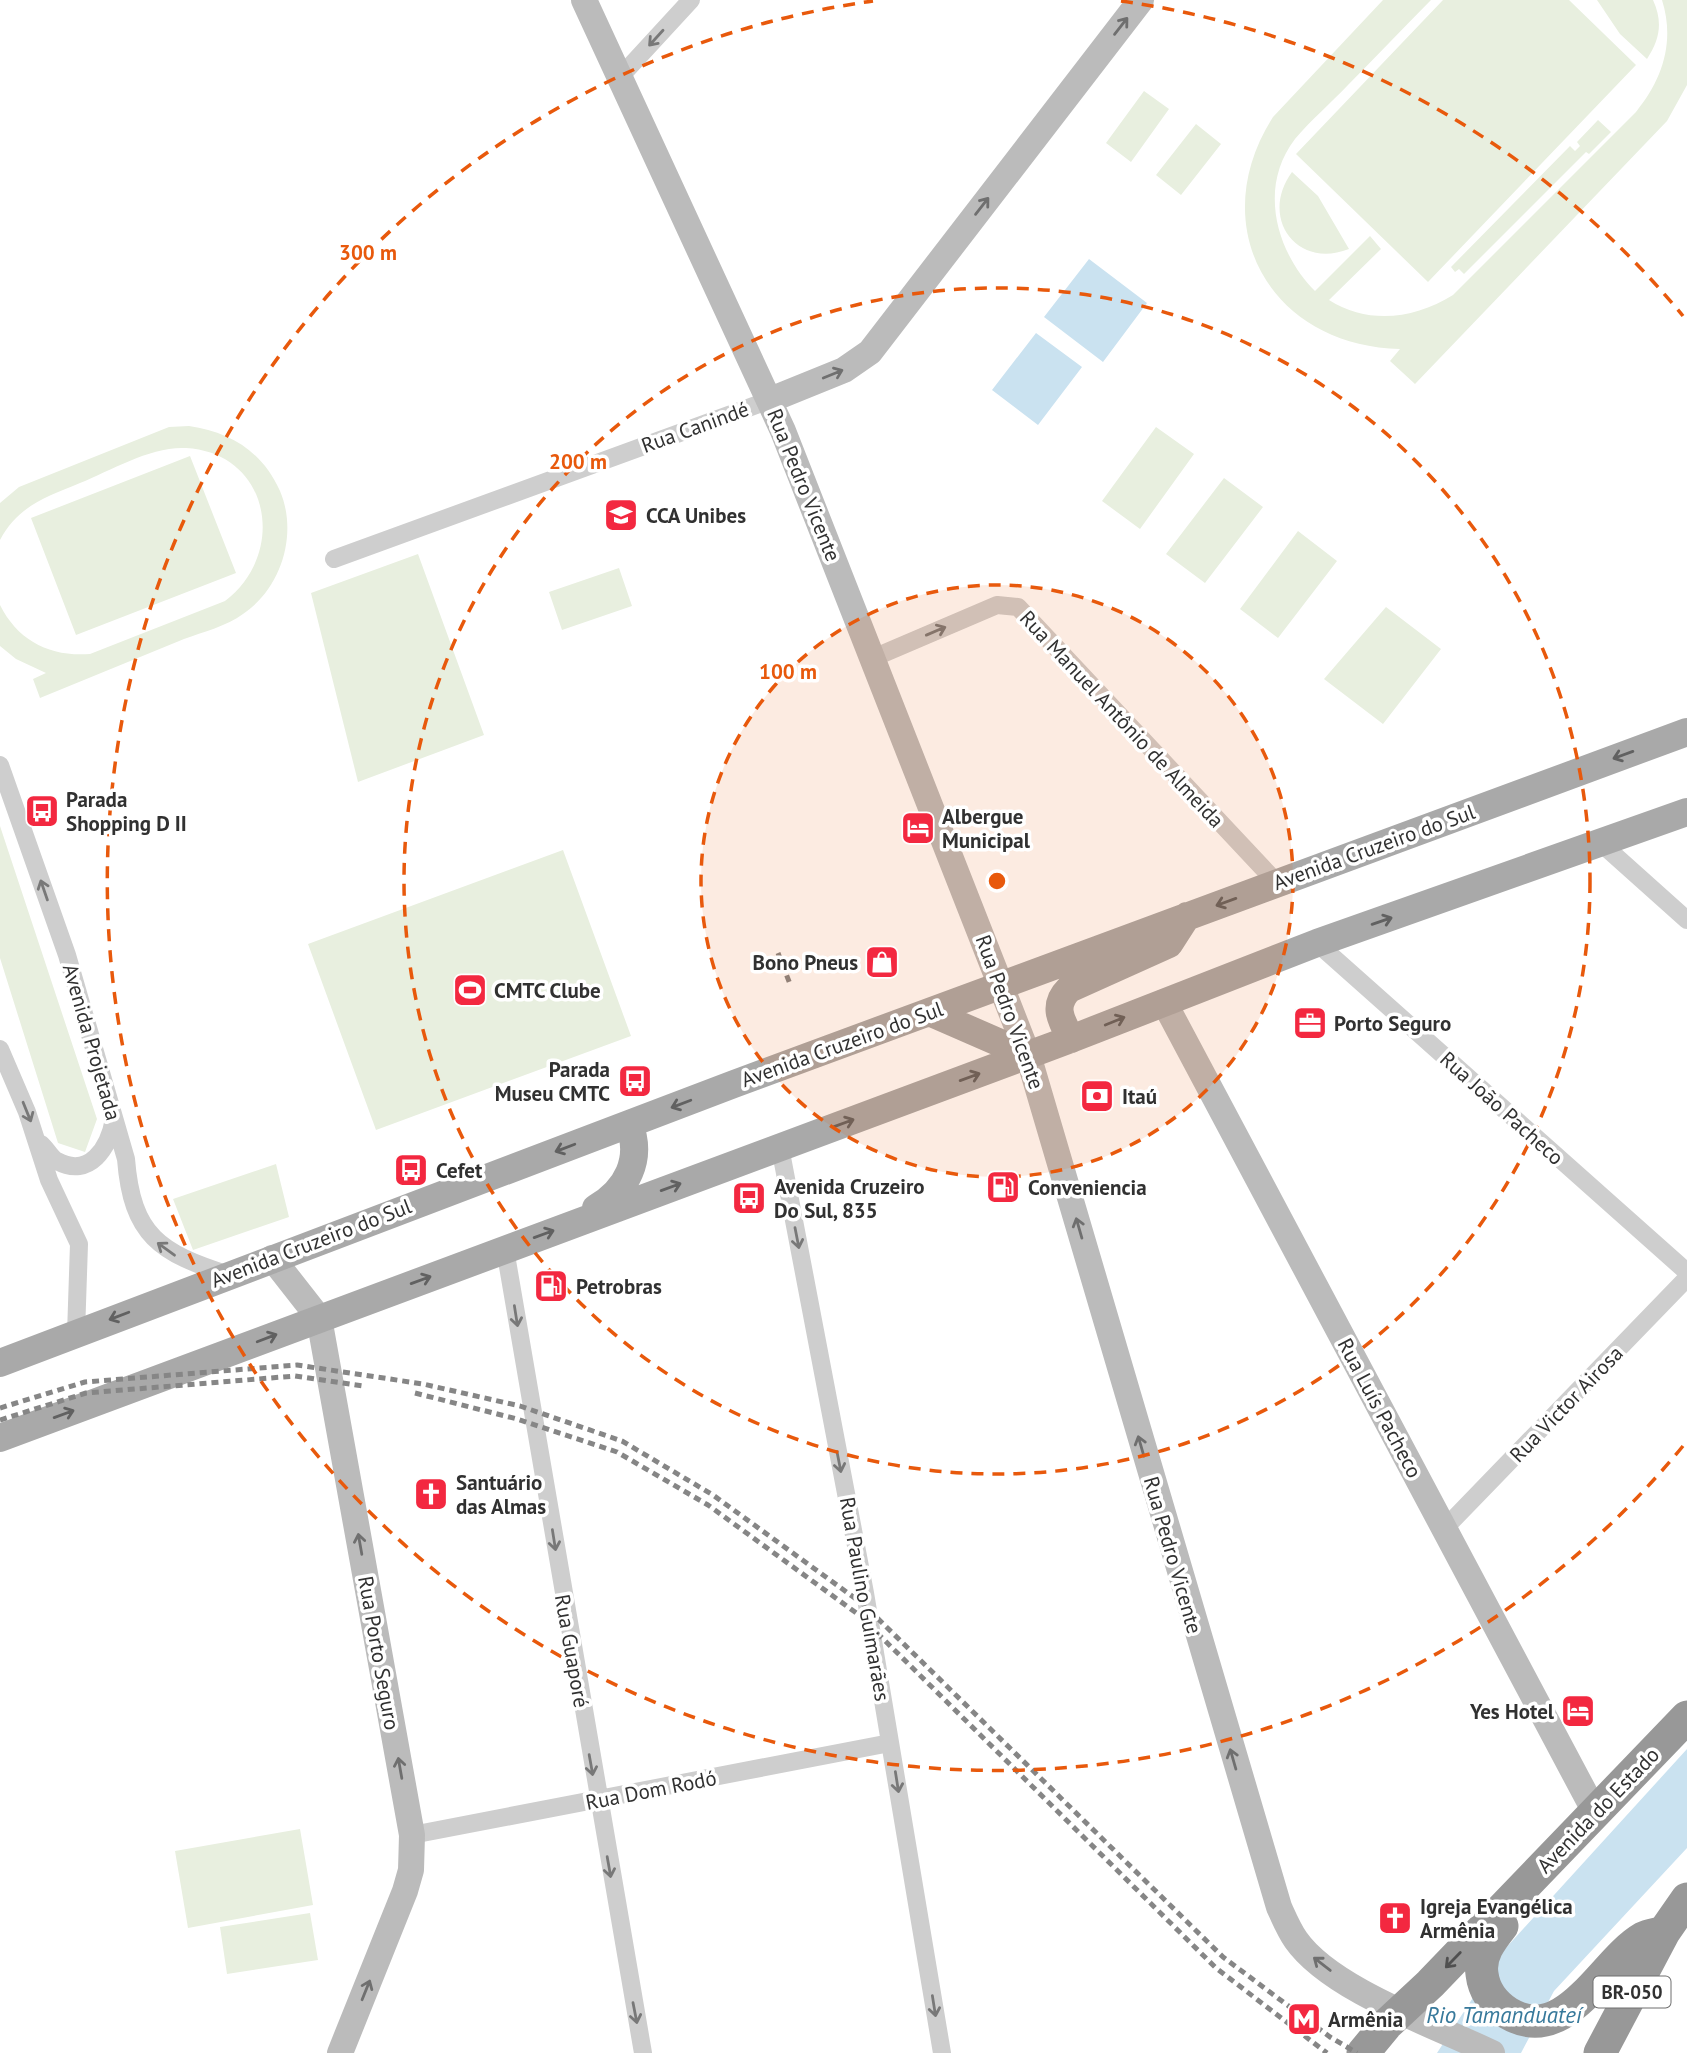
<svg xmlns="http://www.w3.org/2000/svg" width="1687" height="2053" viewBox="0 0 1687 2053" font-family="'PT Sans',sans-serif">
<rect width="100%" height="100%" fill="#fff"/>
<!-- green -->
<path fill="#e8efdf" d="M 1383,0 L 1431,0 C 1403,28 1376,57 1348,85 C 1331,103 1311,120 1295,139 C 1258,187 1276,252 1315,291 L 1370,236 L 1381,249 L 1329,300 C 1369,325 1414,319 1453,295 L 1636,112 C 1663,79 1675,41 1662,0 L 1687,0 L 1687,85 L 1667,121 L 1415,384 L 1390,361 L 1400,349 C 1271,346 1203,227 1273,117 Z
M 1443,0 L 1569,0 L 1636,65 L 1428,282 L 1296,154 Z
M 1597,0 L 1653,0 C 1663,22 1660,39 1647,59 L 1620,34 Z
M 1144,91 L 1169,109 L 1131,162 L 1106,143 Z
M 1598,120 L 1611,132 L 1589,154 L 1586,152 L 1464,274 L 1459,269 L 1455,272 L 1451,267 L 1570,146 L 1575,151 L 1580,146 L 1577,142 Z
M 1196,124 L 1221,144 L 1181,195 L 1156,175 Z
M 1292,172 L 1318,196 L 1349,249 C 1296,270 1259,217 1292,172 Z
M 189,426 C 230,432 262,451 280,491 C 298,533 282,588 243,614 C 227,626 203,632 184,639 C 136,659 88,678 40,698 L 33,679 L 46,673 L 16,659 L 0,646 L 0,605 C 18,641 50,657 90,654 L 225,601 C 288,553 270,453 186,448 C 151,446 112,470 80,483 C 46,497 18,506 0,540 L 0,503 L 19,487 L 169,427 Z
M 1156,427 L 1194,454 L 1140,529 L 1102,501 Z
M 190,456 L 236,573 L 76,635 L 31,518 Z
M 1224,478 L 1263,507 L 1205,583 L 1166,554 Z
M 1298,531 L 1337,561 L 1278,638 L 1240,609 Z
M 418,554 L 484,735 L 358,782 L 311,593 Z
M 619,568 L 632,606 L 562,630 L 549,592 Z
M 1386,607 L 1441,649 L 1383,724 L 1324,679 Z
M 0,826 L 97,1119 L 85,1152 L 58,1143 L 0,958 Z
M 563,850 L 631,1036 L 376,1130 L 308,944 Z
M 276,1164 L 289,1217 L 193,1250 L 173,1199 Z
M 300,1829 L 313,1905 L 188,1928 L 175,1851 Z
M 310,1913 L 318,1960 L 227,1974 L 220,1927 Z"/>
<!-- water -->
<path fill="#cae2f0" d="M 1089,259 L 1147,303 L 1103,362 L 1044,317 Z
M 1036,333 L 1082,367 L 1038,425 L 992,390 Z
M 1687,1749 L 1687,1848 L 1554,1991 L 1521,2053 L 1437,2053 L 1504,1950 Z"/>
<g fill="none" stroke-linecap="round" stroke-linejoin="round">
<!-- street -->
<path stroke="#cecece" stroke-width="18" d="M 621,76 L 691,0
M 334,559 L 770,400
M 873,658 L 997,605 L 1018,607 L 1277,883
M 0,765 L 67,955 L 126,1159 C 132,1236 160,1253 229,1275
M 1602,844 L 1687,920
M 1317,943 L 1687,1272
M 0,1049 L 27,1112 L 49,1180 L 79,1244 L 76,1334
M 41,1144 C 46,1148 51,1158 57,1161 C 90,1179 109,1147 114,1119
M 780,1147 L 865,1593 L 942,2053
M 505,1249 L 643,2053
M 1444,1529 L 1687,1278
M 412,1835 L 890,1743"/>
<!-- secondary -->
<path stroke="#bbb" stroke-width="26" d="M 584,0 L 783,431 L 1028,1055 L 1279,1907 C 1284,1918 1289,1930 1296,1940 C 1331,1990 1437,2026 1492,2053
M 770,400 L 844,370 L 870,352 L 1141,0
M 1164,1002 L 1596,1814
M 272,1258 L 319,1318 L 412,1835 L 411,1870 L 405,1891 L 340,2053"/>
<!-- primary -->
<path stroke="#a9a9a9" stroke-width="28" d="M 929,1012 L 1028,1055
M 1071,1039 C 1061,1020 1052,1006 1069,989 L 1169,944 L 1187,916
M 596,1208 C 627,1190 643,1159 629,1124
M 0,1363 L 734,1084 L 1687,732
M 0,1438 L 1071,1039 L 1317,943 L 1687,812"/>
<!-- highway -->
<path stroke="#989898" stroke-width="33" d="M 1502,1926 C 1491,1940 1479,1955 1482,1974 C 1484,1991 1494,2004 1508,2013 C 1566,2048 1603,1961 1643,1938 C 1649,1935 1658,1934 1664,1932
M 1363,2053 L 1387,2024 L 1430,1984 L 1687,1717
M 1600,2053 L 1664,1932 L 1687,1899"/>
<!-- rail -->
<path stroke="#868686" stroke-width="5" stroke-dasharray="7 5" stroke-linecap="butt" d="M 778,953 L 790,984
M 415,1393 L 517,1419 L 617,1452 L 708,1505 L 859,1615 L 1216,1968 L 1327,2053
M 0,1408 L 85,1382 L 297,1365 L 423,1384 L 520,1406 L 622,1441 L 713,1495 L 863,1604 L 1223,1957 L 1330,2037 L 1357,2053
M 0,1420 L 86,1393 L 295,1376 L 363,1386"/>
</g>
<!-- one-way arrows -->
<defs><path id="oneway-shaft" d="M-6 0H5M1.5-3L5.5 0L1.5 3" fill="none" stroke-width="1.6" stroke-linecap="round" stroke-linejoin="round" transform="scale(1.75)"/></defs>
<g stroke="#6f6f6f">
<use href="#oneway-shaft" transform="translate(1121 26) rotate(-52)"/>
<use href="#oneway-shaft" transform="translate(982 206) rotate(-52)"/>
<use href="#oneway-shaft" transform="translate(833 374) rotate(-22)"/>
<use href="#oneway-shaft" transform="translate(1079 1228) rotate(-106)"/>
<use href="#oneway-shaft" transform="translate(1141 1446) rotate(-106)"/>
<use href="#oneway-shaft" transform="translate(360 1544) rotate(-100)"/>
<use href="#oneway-shaft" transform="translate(1233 1759) rotate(-106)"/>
<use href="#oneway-shaft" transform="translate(400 1768) rotate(-100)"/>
<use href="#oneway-shaft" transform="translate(1322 1964) rotate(-142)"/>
<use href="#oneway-shaft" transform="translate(366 1990) rotate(-68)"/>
</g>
<g stroke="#787878">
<use href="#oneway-shaft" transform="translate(656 38) rotate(132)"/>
<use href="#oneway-shaft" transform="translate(936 631) rotate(-23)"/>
<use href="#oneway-shaft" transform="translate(44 890) rotate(-109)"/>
<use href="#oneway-shaft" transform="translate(27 1112) rotate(68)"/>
<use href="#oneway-shaft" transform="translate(797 1238) rotate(79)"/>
<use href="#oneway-shaft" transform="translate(166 1249) rotate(-144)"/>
<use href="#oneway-shaft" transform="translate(516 1316) rotate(81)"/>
<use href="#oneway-shaft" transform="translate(839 1462) rotate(79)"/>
<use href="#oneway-shaft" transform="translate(554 1540) rotate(81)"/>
<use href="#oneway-shaft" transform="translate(591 1765) rotate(80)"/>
<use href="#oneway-shaft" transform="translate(897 1782) rotate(81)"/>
<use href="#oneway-shaft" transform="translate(609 1867) rotate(80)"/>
<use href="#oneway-shaft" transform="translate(934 2006) rotate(81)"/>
<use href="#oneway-shaft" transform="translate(635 2013) rotate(79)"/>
</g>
<g stroke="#616161">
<use href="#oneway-shaft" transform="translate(1623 755) rotate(160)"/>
<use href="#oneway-shaft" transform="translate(1226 902) rotate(160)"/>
<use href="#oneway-shaft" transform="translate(1382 921) rotate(-19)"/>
<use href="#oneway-shaft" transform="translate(1115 1021) rotate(-22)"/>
<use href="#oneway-shaft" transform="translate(970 1077) rotate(-20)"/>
<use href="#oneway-shaft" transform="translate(681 1104) rotate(159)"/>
<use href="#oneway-shaft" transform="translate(844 1123) rotate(-20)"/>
<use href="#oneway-shaft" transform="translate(565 1148) rotate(159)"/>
<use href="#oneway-shaft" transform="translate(671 1187) rotate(-20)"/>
<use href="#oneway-shaft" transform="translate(544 1234) rotate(-20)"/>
<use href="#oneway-shaft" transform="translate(421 1280) rotate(-20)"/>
<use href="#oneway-shaft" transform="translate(119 1316) rotate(159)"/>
<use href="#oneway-shaft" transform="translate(267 1338) rotate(-21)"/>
<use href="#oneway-shaft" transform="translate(64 1414) rotate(-20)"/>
</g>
<use stroke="#505050" href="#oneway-shaft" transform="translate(1453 1960) rotate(134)"/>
<!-- distance rings -->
<circle cx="997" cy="881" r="296" fill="#e8590c" fill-opacity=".12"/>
<g fill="none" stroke="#e8590c" stroke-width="3.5" stroke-dasharray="12 9">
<circle cx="997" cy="881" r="296"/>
<circle cx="997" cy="881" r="593"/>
<path d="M1683 1446A889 889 0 1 1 873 1M1121 1A889 889 0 0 1 1683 316"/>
</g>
<!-- icons -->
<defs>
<g id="school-square" transform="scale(1.75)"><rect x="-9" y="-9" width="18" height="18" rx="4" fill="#f32840" stroke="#fff"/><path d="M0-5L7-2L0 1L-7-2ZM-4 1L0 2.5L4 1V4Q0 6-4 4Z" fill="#fff"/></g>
<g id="bus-square" transform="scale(1.75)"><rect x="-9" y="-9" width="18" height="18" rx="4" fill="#f32840" stroke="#fff"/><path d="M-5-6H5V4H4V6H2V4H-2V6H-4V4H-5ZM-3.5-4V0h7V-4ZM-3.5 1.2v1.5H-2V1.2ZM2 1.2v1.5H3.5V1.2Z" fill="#fff"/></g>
<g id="hotel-square" transform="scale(1.75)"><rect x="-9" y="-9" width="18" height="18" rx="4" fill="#f32840" stroke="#fff"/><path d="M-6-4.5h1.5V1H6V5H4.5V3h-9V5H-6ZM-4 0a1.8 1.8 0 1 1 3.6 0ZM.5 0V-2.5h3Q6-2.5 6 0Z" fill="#fff"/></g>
<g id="shop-square" transform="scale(1.75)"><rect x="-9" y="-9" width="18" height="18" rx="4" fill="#f32840" stroke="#fff"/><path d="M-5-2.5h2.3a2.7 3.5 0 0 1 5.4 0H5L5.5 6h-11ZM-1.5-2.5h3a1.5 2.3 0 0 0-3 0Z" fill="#fff"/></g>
<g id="stadium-square" transform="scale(1.75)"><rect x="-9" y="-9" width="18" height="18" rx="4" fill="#f32840" stroke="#fff"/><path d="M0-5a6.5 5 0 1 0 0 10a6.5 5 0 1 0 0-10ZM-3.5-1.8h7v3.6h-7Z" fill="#fff"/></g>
<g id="office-square" transform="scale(1.75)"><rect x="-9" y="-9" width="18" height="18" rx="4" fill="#f32840" stroke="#fff"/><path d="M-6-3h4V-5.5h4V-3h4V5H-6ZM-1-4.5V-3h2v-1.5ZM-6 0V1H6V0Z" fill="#fff"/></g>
<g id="bank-square" transform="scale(1.75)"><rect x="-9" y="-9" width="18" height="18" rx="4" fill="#f32840" stroke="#fff"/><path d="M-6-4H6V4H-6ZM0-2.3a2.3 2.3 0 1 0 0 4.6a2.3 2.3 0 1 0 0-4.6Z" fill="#fff"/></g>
<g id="fuel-square" transform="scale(1.75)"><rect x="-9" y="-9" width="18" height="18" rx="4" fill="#f32840" stroke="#fff"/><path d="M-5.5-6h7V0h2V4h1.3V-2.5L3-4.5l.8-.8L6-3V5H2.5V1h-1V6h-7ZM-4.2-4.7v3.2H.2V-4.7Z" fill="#fff"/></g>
<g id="church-square" transform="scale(1.75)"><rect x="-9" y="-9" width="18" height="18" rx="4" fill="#f32840" stroke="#fff"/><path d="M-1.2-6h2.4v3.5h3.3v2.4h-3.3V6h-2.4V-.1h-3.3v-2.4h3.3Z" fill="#fff"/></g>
<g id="metro-square" transform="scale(1.75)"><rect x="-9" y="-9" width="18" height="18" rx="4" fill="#f32840" stroke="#fff"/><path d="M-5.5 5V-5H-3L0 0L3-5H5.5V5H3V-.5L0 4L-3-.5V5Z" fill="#fff"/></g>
</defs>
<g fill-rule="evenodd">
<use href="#school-square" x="621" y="515"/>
<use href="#bus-square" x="42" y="811"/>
<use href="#hotel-square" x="918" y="828"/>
<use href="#shop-square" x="882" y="962"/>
<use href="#stadium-square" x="470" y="990"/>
<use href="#office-square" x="1310" y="1023"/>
<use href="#bus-square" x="635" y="1081"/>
<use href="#bank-square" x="1097" y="1096"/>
<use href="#bus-square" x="411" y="1170"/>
<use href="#fuel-square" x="1003" y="1187"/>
<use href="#bus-square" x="749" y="1198"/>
<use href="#fuel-square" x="551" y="1286"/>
<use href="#church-square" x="431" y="1494"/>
<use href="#hotel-square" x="1578" y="1711"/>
<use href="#church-square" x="1395" y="1918"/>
<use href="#metro-square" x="1304" y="2019"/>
</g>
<g text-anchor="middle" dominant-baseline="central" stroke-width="7" stroke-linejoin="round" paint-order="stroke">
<!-- shield labels -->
<rect fill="#fff" stroke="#6f6f6f" stroke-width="2" x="1593.5" y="1976.5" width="77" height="31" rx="5"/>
<g font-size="19" font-weight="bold" fill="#313131">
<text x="1632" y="1992">BR-050</text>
</g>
<!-- street labels -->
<g font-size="21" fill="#313131" stroke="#fff">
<text transform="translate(695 427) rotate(-20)">Rua Canindé</text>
<text transform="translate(804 485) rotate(68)">Rua Pedro Vicente</text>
<text transform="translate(1122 719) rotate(47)">Rua Manuel Antônio de Almeida</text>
<text transform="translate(1374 847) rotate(-20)">Avenida Cruzeiro do Sul</text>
<text transform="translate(1010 1012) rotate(70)">Rua Pedro Vicente</text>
<text transform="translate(92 1042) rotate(74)">Avenida Projetada</text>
<text transform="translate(842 1044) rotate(-20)">Avenida Cruzeiro do Sul</text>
<text transform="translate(1502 1108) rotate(42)">Rua João Pacheco</text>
<text transform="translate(311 1243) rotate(-21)">Avenida Cruzeiro do Sul</text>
<text transform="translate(1566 1404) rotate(-46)">Rua Victor Airosa</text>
<text transform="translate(1380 1408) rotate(62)">Rua Luís Pacheco</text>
<text transform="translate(1173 1555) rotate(74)">Rua Pedro Vicente</text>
<text transform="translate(865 1599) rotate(80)">Rua Paulino Guimarães</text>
<text transform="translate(572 1651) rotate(80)">Rua Guaporé</text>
<text transform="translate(379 1653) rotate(80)">Rua Porto Seguro</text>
<text transform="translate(651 1790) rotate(-11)">Rua Dom Rodó</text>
<text transform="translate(1598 1810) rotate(-46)">Avenida do Estado</text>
</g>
<!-- poi labels -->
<g font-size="21" font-weight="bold" fill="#313131" stroke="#fff" text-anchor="start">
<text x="646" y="515">CCA Unibes</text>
<text x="66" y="799">Parada<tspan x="66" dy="24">Shopping D II</tspan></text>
<text x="942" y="816">Albergue<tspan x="942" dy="24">Municipal</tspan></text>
<text x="858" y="962" text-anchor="end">Bono Pneus</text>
<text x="494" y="990">CMTC Clube</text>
<text x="1334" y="1023">Porto Seguro</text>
<text x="610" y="1069" text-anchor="end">Parada<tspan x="610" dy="24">Museu CMTC</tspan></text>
<text x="1122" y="1096">Itaú</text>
<text x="436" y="1170">Cefet</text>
<text x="774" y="1186">Avenida Cruzeiro<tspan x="774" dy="24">Do Sul, 835</tspan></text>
<text x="1028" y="1187">Conveniencia</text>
<text x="576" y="1286">Petrobras</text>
<text x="456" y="1482">Santuário<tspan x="456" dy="24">das Almas</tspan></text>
<text x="1554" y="1711" text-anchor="end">Yes Hotel</text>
<text x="1420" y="1906">Igreja Evangélica<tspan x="1420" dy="24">Armênia</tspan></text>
<text x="1328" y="2019">Armênia</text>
</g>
<!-- water labels -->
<g font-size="23" font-style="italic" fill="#37799b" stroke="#fff">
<text x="1504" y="2014">Rio Tamanduateí</text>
</g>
</g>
<circle cx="997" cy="881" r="10" fill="#e8590c" stroke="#fff" stroke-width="3.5"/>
<g font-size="21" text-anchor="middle" font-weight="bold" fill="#e8590c" stroke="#fff" stroke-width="7" stroke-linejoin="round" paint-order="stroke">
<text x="368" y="260">300 m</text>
<text x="578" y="469">200 m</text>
<text x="788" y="679">100 m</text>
</g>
</svg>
